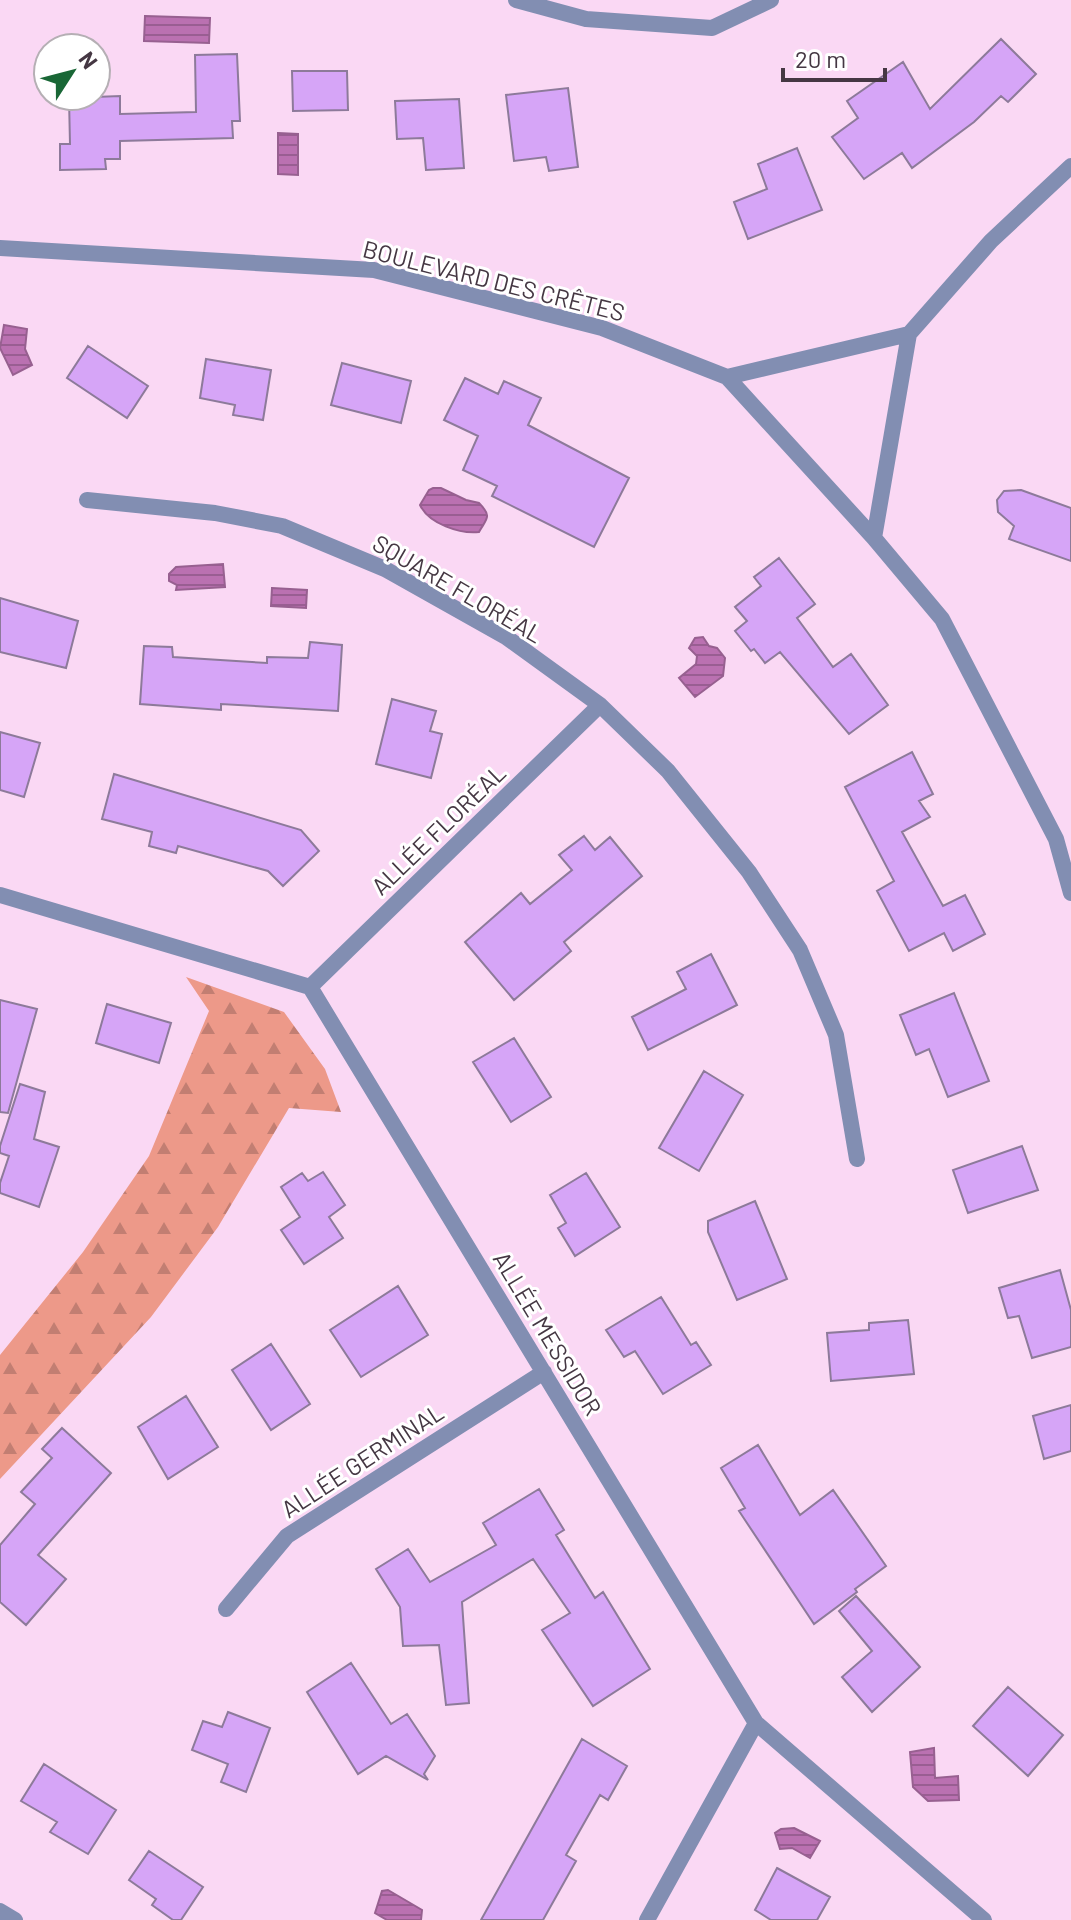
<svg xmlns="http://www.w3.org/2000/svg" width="1071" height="1920" viewBox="0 0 1071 1920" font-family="Barlow,sans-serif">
<defs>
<pattern id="forest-firs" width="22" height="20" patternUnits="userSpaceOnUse" patternTransform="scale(2)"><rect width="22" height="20" fill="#ed9989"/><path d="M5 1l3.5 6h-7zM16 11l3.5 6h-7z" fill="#c27e72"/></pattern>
<pattern id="water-rules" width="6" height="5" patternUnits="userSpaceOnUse" patternTransform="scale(2)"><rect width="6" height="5" fill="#ba71b1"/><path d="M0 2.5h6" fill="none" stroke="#995e92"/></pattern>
</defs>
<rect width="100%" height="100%" fill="#fad8f4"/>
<!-- forest -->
<path fill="url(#forest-firs)" d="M 186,977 L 284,1012 L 325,1069 L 341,1112 L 289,1108 L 218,1227 L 151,1317 L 0,1479 L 0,1355 L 83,1252 L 149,1156 L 209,1011 Z"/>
<!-- water -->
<path fill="url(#water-rules)" stroke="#976090" stroke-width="2" d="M 145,16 L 210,18 L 209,43 L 144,41 Z
M 278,133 L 298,134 L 298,175 L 278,174 Z
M 4,325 L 27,329 L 25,349 L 32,365 L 13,375 L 0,348 Z
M 433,488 L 441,488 L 466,500 L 479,503 C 493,517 486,519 479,532 C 460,534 429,524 420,505 L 429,490 Z
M 223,564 L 225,587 L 176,590 L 177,585 L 169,581 L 169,574 L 176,567 Z
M 272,588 L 307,590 L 306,608 L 271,606 Z
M 703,637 L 709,646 L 717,648 L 725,658 L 723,676 L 695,697 L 679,678 L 696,664 L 697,656 L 689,648 L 695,638 Z
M 934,1748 L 935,1778 L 958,1776 L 959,1800 L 928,1801 L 913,1787 L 910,1752 Z
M 794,1828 L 820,1841 L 810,1858 L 792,1848 L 780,1849 L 775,1833 L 781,1829 Z
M 388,1890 L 422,1910 L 421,1920 L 387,1920 L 375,1913 L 382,1891 Z"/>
<!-- building -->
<path fill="#d6a5f7" stroke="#8d7a9a" stroke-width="2" d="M 1001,39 L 1036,74 L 1008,102 L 1001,96 L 974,122 L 912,168 L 902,153 L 864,179 L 832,137 L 858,118 L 847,101 L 903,62 L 930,109 Z
M 237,54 L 240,121 L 232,121 L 233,138 L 120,141 L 120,159 L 105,159 L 106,169 L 60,170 L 60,144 L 70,144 L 69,98 L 120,96 L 120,114 L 196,112 L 195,55 Z
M 292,71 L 347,71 L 348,110 L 293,111 Z
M 568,88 L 578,167 L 549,171 L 546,157 L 514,161 L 506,95 Z
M 459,99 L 464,168 L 426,170 L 423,138 L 397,139 L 395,101 Z
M 797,148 L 822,210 L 748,239 L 734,202 L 767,189 L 758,164 Z
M 88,346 L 148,386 L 127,418 L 67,378 Z
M 206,359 L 271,370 L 263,420 L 233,415 L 235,405 L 200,398 Z
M 342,363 L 411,381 L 401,423 L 331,405 Z
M 465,378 L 498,394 L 504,381 L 541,398 L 528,425 L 629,478 L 594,547 L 492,496 L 497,486 L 463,470 L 478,436 L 444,420 Z
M 1021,490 L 1071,508 L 1071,561 L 1009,539 L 1014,526 L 998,512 L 997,500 L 1004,491 Z
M 779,558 L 815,604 L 797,618 L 833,667 L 851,654 L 888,705 L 849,734 L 780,652 L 765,663 L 754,649 L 751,651 L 735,631 L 747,621 L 735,607 L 761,586 L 754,577 Z
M 0,598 L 78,621 L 66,668 L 0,652 Z
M 310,642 L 342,645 L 338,711 L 221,704 L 221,710 L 140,704 L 144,646 L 172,647 L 173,657 L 267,663 L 267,657 L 308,658 Z
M 392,699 L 436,711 L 430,731 L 442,734 L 431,778 L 376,764 Z
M 0,732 L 40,743 L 24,797 L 0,790 Z
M 912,752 L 933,794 L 919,801 L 930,817 L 902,832 L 943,906 L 965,895 L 985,934 L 953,951 L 944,933 L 909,951 L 877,891 L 894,881 L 845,787 Z
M 114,774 L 301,830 L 319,851 L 283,886 L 268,871 L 178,846 L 176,853 L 149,846 L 152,832 L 102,819 Z
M 584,836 L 595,850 L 610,837 L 642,876 L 564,942 L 571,951 L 514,1000 L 465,942 L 521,893 L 530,904 L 572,870 L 559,855 Z
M 711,954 L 737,1005 L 648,1050 L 632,1017 L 686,989 L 677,972 Z
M 954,993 L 989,1081 L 948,1097 L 929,1049 L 916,1055 L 900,1015 Z
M 0,1000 L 37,1009 L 8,1113 L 0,1112 Z
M 107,1004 L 171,1023 L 159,1063 L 96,1043 Z
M 514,1038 L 551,1097 L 511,1122 L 473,1062 Z
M 704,1071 L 743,1095 L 699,1171 L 659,1148 Z
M 20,1084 L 45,1092 L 34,1139 L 59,1147 L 39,1207 L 0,1193 L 0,1183 L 9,1156 L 0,1153 L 0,1146 Z
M 1022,1146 L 1038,1190 L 968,1213 L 953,1170 Z
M 323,1172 L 345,1205 L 329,1217 L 343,1238 L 304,1264 L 281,1230 L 300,1217 L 281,1187 L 302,1173 L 308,1181 Z
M 586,1173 L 620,1227 L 575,1256 L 558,1228 L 566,1223 L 550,1195 Z
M 755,1201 L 787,1279 L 737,1300 L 708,1232 L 708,1221 Z
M 1060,1270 L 1071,1310 L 1071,1347 L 1032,1358 L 1019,1316 L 1008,1318 L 999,1288 Z
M 398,1286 L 428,1335 L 361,1377 L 330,1330 Z
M 661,1297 L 691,1345 L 696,1342 L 711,1365 L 663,1394 L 635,1351 L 624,1357 L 606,1330 Z
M 908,1320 L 914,1374 L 831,1381 L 827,1333 L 869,1330 L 869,1323 Z
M 271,1344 L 310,1404 L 271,1430 L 232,1370 Z
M 186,1396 L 218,1447 L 168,1479 L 138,1427 Z
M 1071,1405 L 1071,1451 L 1044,1459 L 1033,1416 Z
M 62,1428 L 111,1473 L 38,1555 L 66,1579 L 26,1625 L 0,1602 L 0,1545 L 35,1504 L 21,1492 L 52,1458 L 42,1449 Z
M 758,1445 L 800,1515 L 833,1490 L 886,1566 L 855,1589 L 857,1592 L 814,1624 L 739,1511 L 745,1508 L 721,1468 Z
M 539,1489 L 564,1530 L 556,1535 L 595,1598 L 603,1592 L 650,1669 L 593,1706 L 542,1630 L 570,1613 L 533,1559 L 462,1602 L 469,1703 L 446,1705 L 439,1645 L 403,1646 L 400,1607 L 376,1569 L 408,1549 L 430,1582 L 496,1545 L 483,1523 Z
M 856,1596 L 920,1667 L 872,1712 L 842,1677 L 872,1651 L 839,1611 Z
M 351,1663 L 391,1724 L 407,1714 L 435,1756 L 424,1774 L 428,1780 L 386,1756 L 358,1774 L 307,1692 Z
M 1008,1687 L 1063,1735 L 1028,1776 L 973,1726 Z
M 228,1712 L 270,1728 L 246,1792 L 221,1782 L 228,1764 L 192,1750 L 203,1721 L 222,1727 Z
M 582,1739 L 627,1766 L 608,1800 L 600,1795 L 566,1855 L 576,1861 L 543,1920 L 481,1920 Z
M 44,1764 L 116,1810 L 88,1854 L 50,1832 L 57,1822 L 21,1801 Z
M 149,1851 L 203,1887 L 181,1920 L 173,1920 L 152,1905 L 156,1899 L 129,1880 Z
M 777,1868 L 830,1897 L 817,1920 L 771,1920 L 755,1910 Z"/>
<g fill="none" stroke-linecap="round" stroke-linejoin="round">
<!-- minor -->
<path stroke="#828eb2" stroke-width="16" d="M 516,0 L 586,19 L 712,28 L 771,0
M 0,248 L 374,270 L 602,328 L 727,377 L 874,538 L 942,619 L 1056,839 L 1071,893
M 727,377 L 909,334 L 991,241 L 1071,166
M 87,500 L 215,513 L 282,526 L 385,569 L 506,637 L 600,705 L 668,771 L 749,872 L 800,950 L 836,1035 L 857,1159
M 874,538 L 909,334
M 0,895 L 310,987 L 756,1723 L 984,1920
M 310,987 L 600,705
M 226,1609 L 287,1536 L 544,1372
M 0,1911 L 15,1920
M 647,1920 L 756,1723"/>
</g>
<g text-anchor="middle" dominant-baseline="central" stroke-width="6" stroke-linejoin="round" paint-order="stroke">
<!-- street labels -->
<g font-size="24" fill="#453743" stroke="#fff">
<text transform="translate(494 280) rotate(14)">BOULEVARD DES CRÊTES</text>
<text transform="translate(458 588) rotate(30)">SQUARE FLORÉAL</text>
<text transform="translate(438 829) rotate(-44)">ALLÉE FLORÉAL</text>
<text transform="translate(548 1333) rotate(59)">ALLÉE MESSIDOR</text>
<text transform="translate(362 1460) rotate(-33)">ALLÉE GERMINAL</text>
</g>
</g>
<!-- north arrow -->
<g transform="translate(72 72) rotate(54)"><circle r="38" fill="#ffffff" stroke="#b5afb4" stroke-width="2"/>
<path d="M0-6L14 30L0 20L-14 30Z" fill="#196736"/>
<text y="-12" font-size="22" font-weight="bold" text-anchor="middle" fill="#453743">N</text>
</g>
<!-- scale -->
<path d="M783 68v12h102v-12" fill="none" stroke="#453743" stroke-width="4"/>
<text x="795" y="68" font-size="24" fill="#453743" stroke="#ffffff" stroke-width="6" paint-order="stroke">20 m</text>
</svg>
